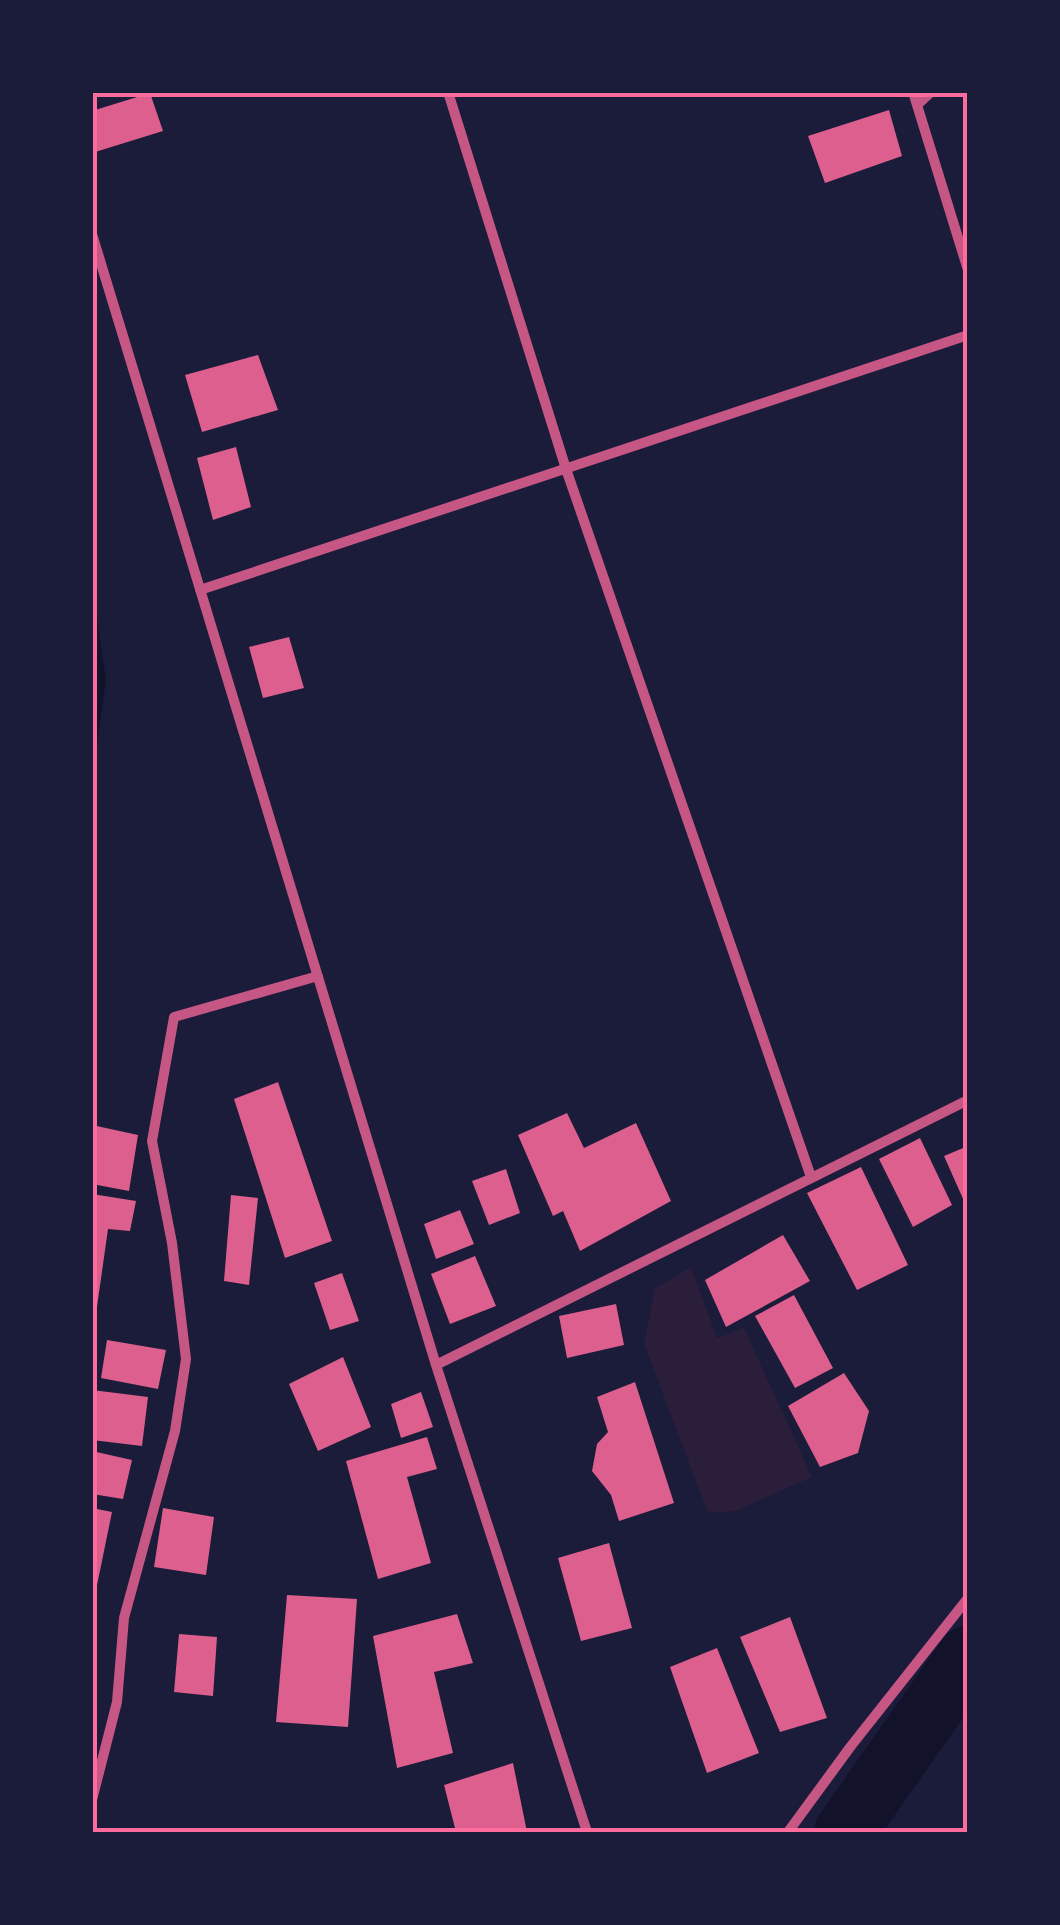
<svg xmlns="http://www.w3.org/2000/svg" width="1060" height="1925" viewBox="0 0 1060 1925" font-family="'Archivo Narrow',sans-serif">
<rect width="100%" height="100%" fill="#1b1b3a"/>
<!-- green -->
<path fill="#2a1e3b" d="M 691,1267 L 717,1338 L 744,1328 L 812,1477 L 736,1511 L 708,1513 L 644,1344 L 655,1288 Z"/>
<!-- water -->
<path fill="#12122b" d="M 92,583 L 106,680 L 93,773 L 92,773 Z"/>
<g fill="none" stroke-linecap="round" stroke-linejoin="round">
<!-- river -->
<path stroke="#12122b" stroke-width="62" d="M 845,1832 L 968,1657"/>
</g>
<!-- building -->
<path fill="#dd5f8e" d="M 150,93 L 163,131 L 92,153 L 92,111 Z
M 889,110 L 902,156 L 825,183 L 808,136 Z
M 258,355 L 278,410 L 202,432 L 185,375 Z
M 236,447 L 251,507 L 213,520 L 197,458 Z
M 289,637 L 304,688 L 263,698 L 249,647 Z
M 278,1082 L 332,1241 L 285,1258 L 234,1099 Z
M 567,1113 L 584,1148 L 636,1123 L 671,1201 L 580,1251 L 563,1211 L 553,1216 L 518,1135 Z
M 92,1125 L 138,1135 L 129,1191 L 92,1184 Z
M 920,1138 L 952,1205 L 913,1227 L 879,1159 Z
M 968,1146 L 968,1210 L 944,1156 Z
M 861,1167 L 908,1265 L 857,1290 L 807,1193 Z
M 506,1169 L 520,1213 L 489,1225 L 472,1181 Z
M 92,1194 L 136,1201 L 130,1231 L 108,1229 L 95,1321 Z
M 231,1195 L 258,1198 L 249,1285 L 224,1281 Z
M 460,1210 L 474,1244 L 436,1259 L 424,1224 Z
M 783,1235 L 810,1281 L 726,1327 L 705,1280 Z
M 475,1256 L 496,1306 L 450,1324 L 431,1274 Z
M 342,1273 L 359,1321 L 330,1330 L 314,1283 Z
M 794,1295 L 833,1368 L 795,1388 L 755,1316 Z
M 616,1304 L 624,1345 L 567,1358 L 559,1316 Z
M 107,1340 L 166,1350 L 158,1389 L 101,1378 Z
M 343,1357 L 371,1427 L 318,1451 L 289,1384 Z
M 844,1373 L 869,1411 L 858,1453 L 820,1467 L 788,1406 Z
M 635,1382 L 674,1503 L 619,1521 L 611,1495 L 592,1471 L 597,1444 L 608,1432 L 597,1397 Z
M 92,1390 L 148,1397 L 142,1446 L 92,1440 Z
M 421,1392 L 433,1427 L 401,1438 L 391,1404 Z
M 427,1437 L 437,1469 L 407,1477 L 431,1563 L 378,1579 L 346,1461 Z
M 92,1451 L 132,1460 L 123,1499 L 92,1494 Z
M 92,1508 L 112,1512 L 94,1600 L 92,1600 Z
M 163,1508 L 214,1517 L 206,1575 L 154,1567 Z
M 609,1543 L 632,1628 L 581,1641 L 558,1558 Z
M 287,1595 L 357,1599 L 348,1727 L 276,1722 Z
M 457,1614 L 473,1663 L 434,1672 L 453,1753 L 397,1768 L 373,1636 Z
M 790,1617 L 827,1718 L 780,1732 L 740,1637 Z
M 179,1634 L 217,1637 L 213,1696 L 174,1692 Z
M 717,1648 L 759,1753 L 707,1773 L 670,1667 Z
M 513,1763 L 527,1832 L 456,1832 L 444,1785 Z"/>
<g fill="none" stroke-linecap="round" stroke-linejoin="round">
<!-- minor -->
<path stroke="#c65784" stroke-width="10" d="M 448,92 L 566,469 L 811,1177
M 913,92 L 968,270
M 917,105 L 931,92
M 92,234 L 436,1365 L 587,1832
M 200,590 L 968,335
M 436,1365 L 968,1100
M 92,1800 L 117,1702 L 124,1618 L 175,1431 L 186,1359 L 172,1243 L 152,1141 L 174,1017 L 318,976
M 788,1832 L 851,1746 L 968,1598"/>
</g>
<!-- border -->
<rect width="1060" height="1925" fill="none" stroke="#1b1b3a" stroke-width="190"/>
<rect x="95" y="95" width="870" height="1735" fill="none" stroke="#ff6b9d" stroke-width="4"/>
</svg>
